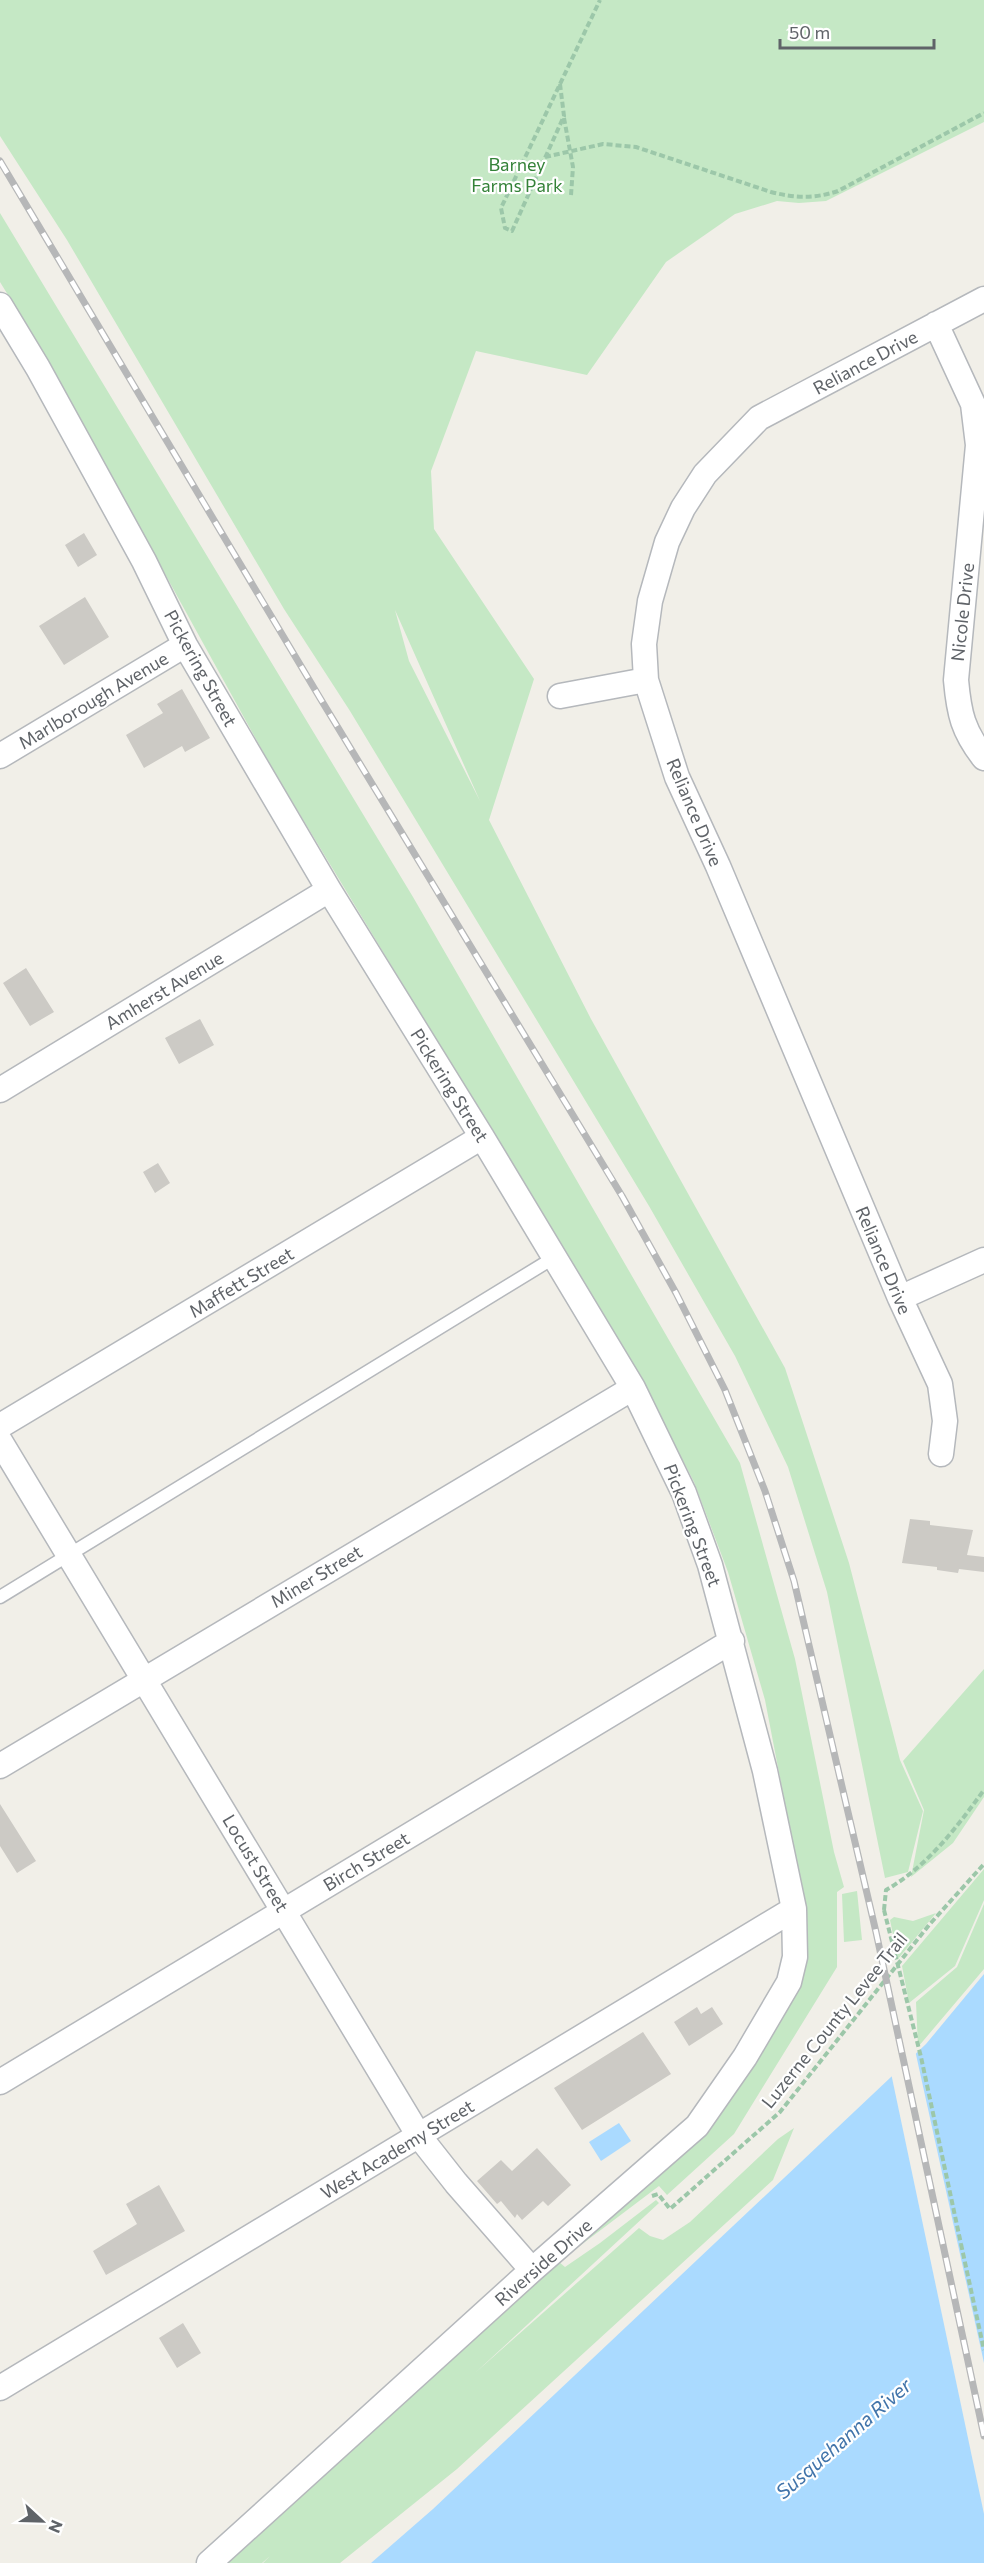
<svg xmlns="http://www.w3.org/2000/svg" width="984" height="2563" viewBox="0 0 984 2563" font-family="Commissioner,sans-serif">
<rect width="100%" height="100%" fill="#f1efe8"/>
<!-- green -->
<path fill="#c5e8c5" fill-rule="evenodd" d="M 0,0 L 984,0 L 984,122 L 826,201 L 799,203 L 777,201 L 735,214 L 666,262 L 587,375 L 476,351 L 431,471 L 434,529 L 534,679 L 489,820 L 591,1019 L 785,1368 L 849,1563 L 900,1760 L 923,1811 L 908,1872 L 885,1878 L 827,1592 L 788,1467 L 735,1356 L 649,1206 L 350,711 L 284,609 L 67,240 L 0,136 ZM 395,610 L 480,801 L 409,661 Z
M 0,213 L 413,897 L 740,1463 L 795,1659 L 834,1852 L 844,1887 L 837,1892 L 837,1967 L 734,2134 L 667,2195 L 659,2186 L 565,2257 L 707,2134 L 759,2056 L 804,1973 L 808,1940 L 803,1897 L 765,1700 L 728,1572 L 694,1482 L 639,1375 L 273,770 L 40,347 L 0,282 Z
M 984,1669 L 984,1797 L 953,1843 L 911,1877 L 924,1810 L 903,1761 Z
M 984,1869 L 984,1900 L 955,1966 L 909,2003 L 902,1966 Z
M 857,1891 L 862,1940 L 844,1942 L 842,1894 Z
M 984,1904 L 984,1969 L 918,2047 L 916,2002 L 957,1967 Z
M 936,1913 L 898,1959 L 890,1920 L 894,1917 L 913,1921 Z
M 794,2128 L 773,2180 L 457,2469 L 340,2563 L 263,2563 L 270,2556 L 262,2563 L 223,2563 L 559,2262 L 565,2267 L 600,2243 L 656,2200 L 659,2203 L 475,2373 L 639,2228 L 650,2236 L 663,2240 L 690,2222 L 778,2139 Z"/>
<!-- water -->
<path fill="#aadaff" d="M 984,1974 L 984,2563 L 371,2563 L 433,2509 L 926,2044 Z
M 619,2123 L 631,2141 L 601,2161 L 589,2142 Z"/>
<!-- pier -->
<path fill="#f1efe8" d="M 915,2050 L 984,2363 L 984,2514 L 891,2073 Z"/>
<!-- building -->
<path fill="#cccac5" d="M 84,533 L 97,555 L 78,567 L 65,545 Z
M 85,597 L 109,637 L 64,665 L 39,626 Z
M 182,689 L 210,738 L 185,752 L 182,746 L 144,768 L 126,735 L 163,713 L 157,704 Z
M 26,968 L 54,1012 L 30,1026 L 3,983 Z
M 200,1019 L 214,1045 L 179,1064 L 165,1038 Z
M 158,1163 L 170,1183 L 155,1193 L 143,1172 Z
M 910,1519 L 930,1521 L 930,1525 L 973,1530 L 967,1555 L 984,1557 L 984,1572 L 959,1569 L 958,1573 L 937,1570 L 937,1567 L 902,1563 Z
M 0,1804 L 36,1861 L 17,1873 L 0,1846 Z
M 697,2007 L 701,2014 L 712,2007 L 723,2024 L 689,2046 L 674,2022 Z
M 643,2032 L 671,2074 L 582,2130 L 554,2088 Z
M 537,2148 L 571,2185 L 548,2206 L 543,2201 L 522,2220 L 517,2214 L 515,2218 L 501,2201 L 497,2204 L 477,2181 L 501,2160 L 512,2171 Z
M 159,2185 L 185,2231 L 106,2275 L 93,2251 L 137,2224 L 126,2204 Z
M 183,2323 L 201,2353 L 177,2368 L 159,2338 Z"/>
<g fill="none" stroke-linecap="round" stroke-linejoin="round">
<!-- lane casing -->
<g stroke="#b5b8bc" stroke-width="15">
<path id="lane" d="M 0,1597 L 555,1257"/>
</g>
<!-- street casing -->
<g stroke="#b5b8bc" stroke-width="27">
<path id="street" d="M 0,305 L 38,368 L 144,561 L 185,645 L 329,890 L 482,1137 L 633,1388 L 684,1493 L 710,1565 L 765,1771 L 794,1909 L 795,1957 L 789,1982 L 745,2057 L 697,2126 L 532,2270 L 209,2563
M 936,324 L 973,404 L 978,445 L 956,680 C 959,714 963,731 984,758
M 560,696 L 646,680
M 0,756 L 185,645
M 0,1090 L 329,890
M 900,1298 L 984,1260
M 0,1426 L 482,1137
M 0,1441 L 419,2136 L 456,2183 L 532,2270
M 941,1454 L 945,1421 L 940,1384 L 900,1298 L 718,866 L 677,777 L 646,680 L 644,644 L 650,601 L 667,542 L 683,508 L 705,474 L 759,418 L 984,299
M 0,1766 L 633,1388
M 0,2082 L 732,1641
M 0,2388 L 794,1909"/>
</g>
<!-- path -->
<path stroke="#9cc7a9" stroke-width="4" stroke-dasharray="6 3" stroke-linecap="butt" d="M 560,84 L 564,116 L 512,231 L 505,228 L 501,208 L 600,0
M 564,118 L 573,167 L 571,195
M 545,157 L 603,144 L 636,147 L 771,192 C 795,198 814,199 838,191 L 984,113
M 884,1910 L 886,1890 C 928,1866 956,1828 984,1790
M 652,2196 L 658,2194 L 670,2209 L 780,2112 L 929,1925 L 984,1864
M 961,2244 L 984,2350"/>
<!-- lane -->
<use href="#lane" stroke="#fff" stroke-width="12"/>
<!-- street -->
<use href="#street" stroke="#fff" stroke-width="24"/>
<!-- rail casing -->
<g stroke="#b6b7b8" stroke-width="7">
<path id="rail" d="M 0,161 L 320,698 L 622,1196 L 676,1293 L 725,1390 L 765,1491 L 794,1581 L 876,1932 L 984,2436"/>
</g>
<!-- rail -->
<use href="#rail" stroke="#fff" stroke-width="4.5" stroke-dasharray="14" stroke-linecap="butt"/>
<!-- path-bridge -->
<path stroke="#9cc7a9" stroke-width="4" stroke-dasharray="6 3" stroke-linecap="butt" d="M 884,1910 L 921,2057 L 961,2244"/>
</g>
<g text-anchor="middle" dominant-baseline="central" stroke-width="4.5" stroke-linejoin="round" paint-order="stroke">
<!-- park labels -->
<g font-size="18" fill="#348238" stroke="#fff">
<text x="517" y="164">Barney<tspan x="517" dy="21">Farms Park</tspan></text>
</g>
<!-- street labels -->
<g font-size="18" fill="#5f6368" stroke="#fff">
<text transform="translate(865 362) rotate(-28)">Reliance Drive</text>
<text transform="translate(962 612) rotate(-84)">Nicole Drive</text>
<text transform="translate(201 668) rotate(61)">Pickering Street</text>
<text transform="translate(93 700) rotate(-31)">Marlborough Avenue</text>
<text transform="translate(695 812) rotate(67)">Reliance Drive</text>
<text transform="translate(164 990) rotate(-31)">Amherst Avenue</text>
<text transform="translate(450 1085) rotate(58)">Pickering Street</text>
<text transform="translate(884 1260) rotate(67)">Reliance Drive</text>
<text transform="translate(241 1282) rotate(-31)">Maffett Street</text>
<text transform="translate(693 1525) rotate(69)">Pickering Street</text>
<text transform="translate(316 1576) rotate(-31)">Miner Street</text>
<text transform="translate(366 1861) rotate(-31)">Birch Street</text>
<text transform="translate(256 1863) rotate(59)">Locust Street</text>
<text transform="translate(834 2020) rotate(-51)">Luzerne County Levee Trail</text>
<text transform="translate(397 2149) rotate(-31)">West Academy Street</text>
<text transform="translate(543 2262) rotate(-41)">Riverside Drive</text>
</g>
<!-- water labels -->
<g font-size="20" font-style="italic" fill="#4174aa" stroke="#fff">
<text transform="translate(843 2438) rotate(-41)">Susquehanna River</text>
</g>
</g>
<!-- north arrow -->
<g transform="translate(42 2521) rotate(112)" stroke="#ffffff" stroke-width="4.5" paint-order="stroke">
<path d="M0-4.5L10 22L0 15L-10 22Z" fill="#5f6368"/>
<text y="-9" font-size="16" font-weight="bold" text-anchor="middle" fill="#5f6368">N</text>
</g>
<!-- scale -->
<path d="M780 39v9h154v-9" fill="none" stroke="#5f6368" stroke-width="3"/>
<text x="789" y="39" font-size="18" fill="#5f6368" stroke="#ffffff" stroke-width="4.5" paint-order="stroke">50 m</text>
</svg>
